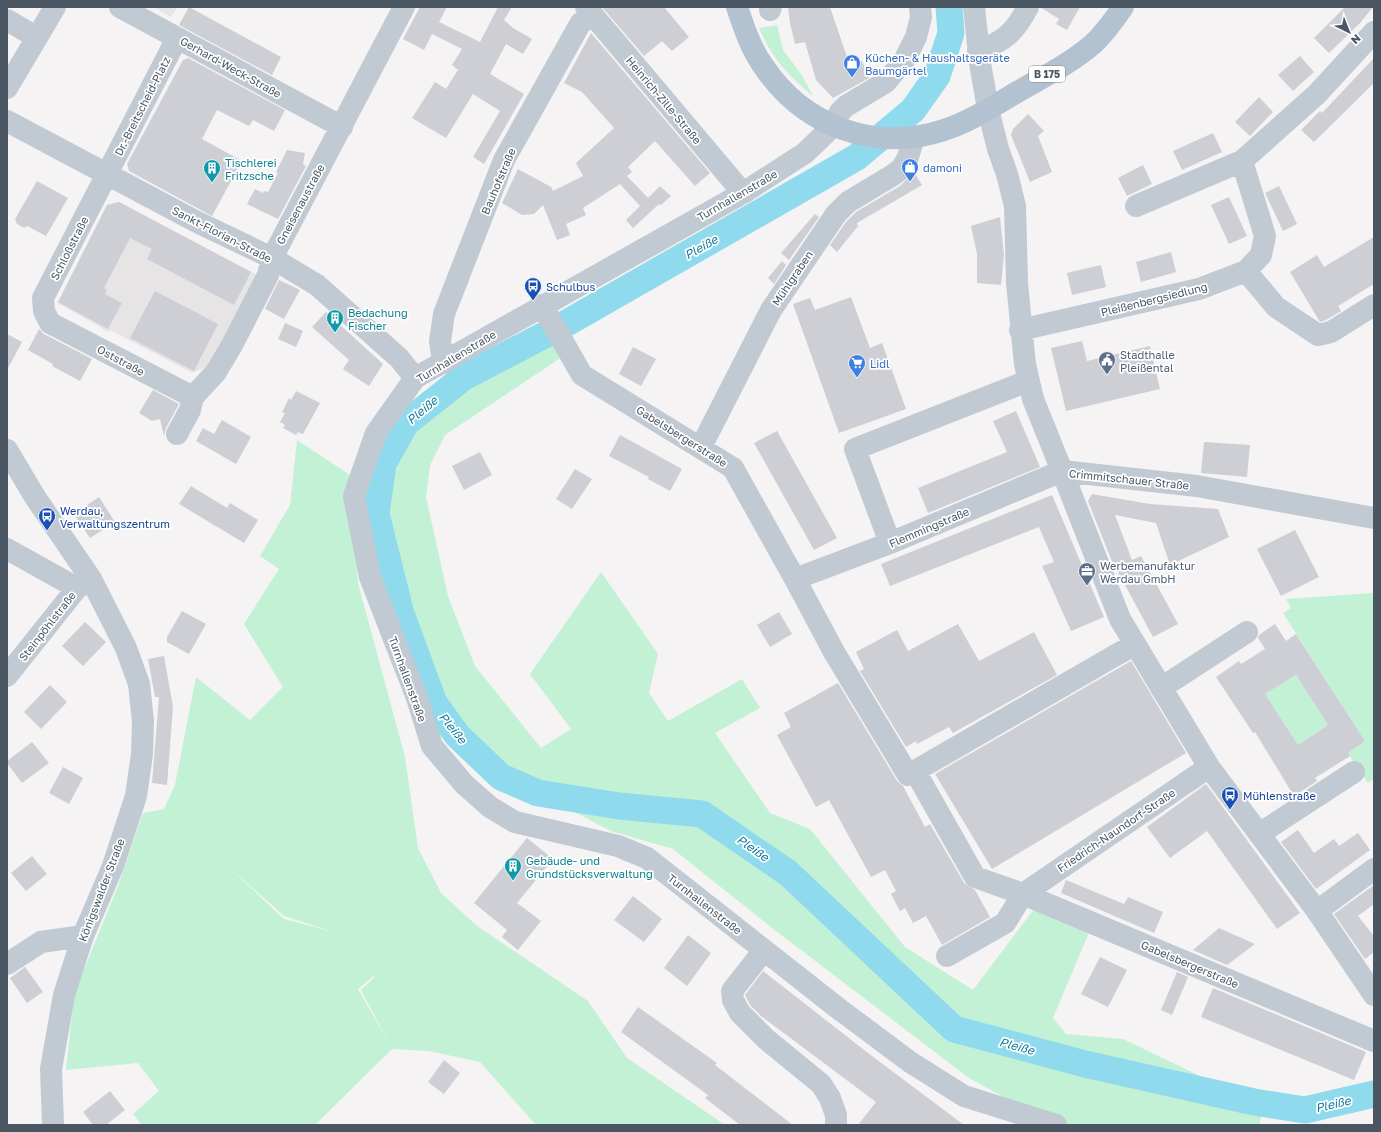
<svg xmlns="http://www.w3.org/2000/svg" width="1381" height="1132" viewBox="0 0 1381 1132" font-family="'Golos Text',sans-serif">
<rect width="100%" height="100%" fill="#f5f3f3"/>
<!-- education -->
<path fill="#e6e4e5" d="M 154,7 L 178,7 L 171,17 Z
M 119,202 L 259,276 L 211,365 L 192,373 L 110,330 L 109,332 L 59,304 L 58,302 L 107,205 Z"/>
<!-- green -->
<path fill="#c3f1d5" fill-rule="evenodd" d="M 777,25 L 783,50 L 801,74 L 813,96 C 786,73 774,61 759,28 Z
M 558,328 L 565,355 L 445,435 L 430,465 L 426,497 L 448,596 L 475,666 L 541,748 L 571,729 L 530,674 L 601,572 L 658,654 L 649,693 L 668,721 L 742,679 L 760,708 L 715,733 L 770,813 L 810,829 L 905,947 L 973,990 L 1040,901 L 1093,923 L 1053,1018 L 1066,1034 L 1123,1039 L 1254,1102 L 1265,1102 L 1259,1125 L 1054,1125 L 969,1078 L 776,931 L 673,849 L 611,831 L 538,793 L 501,777 L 457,735 L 434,703 L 401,614 L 376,514 L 383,464 L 406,423 L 464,377 Z
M 297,440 L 350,475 L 358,583 L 405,757 L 418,848 L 441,893 L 477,926 L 588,1001 L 627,1058 L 725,1125 L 536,1125 L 480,1062 L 429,1051 L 392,1049 L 315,1125 L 142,1125 L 133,1114 L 159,1091 L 138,1063 L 66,1070 L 74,994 L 118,886 L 143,813 L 164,809 L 175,785 L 196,677 L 250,720 L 283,687 L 244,624 L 279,569 L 260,556 L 290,505 ZM 229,867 L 284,916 L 334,932 L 284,919 ZM 374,976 L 375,977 L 361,990 L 389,1043 L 358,989 Z
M 1374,593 L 1374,779 L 1368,783 L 1348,753 L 1365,741 L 1283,613 L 1291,608 L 1286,599 Z
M 1296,675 L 1328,725 L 1298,745 L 1265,694 Z"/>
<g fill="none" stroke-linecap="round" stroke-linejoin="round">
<!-- river -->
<path stroke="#90daee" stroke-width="27" d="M 949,7 L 951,33 L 937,76 L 913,110 L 857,157 L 558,328 L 464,377 L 406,423 L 383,464 L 376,514 L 401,614 L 434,703 L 457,735 L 501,777 L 538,793 L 619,806 L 702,814 L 788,873 L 954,1029 L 1085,1064 L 1254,1102 L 1305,1110 L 1374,1094"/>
</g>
<!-- building -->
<path fill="#cdcfd5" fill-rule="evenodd" d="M 189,7 L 281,57 L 272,75 L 179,25 Z
M 420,7 L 447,7 L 439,22 L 480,42 L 498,7 L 512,7 L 504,20 L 513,28 L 532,39 L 523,54 L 506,44 L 490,74 L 524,94 L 484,164 L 473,157 L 500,111 L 473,94 L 446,138 L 412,118 L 435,82 L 446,89 L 458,70 L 452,65 L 462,49 L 432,34 L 424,50 L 403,39 Z
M 602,7 L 664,7 L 689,37 L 672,51 L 662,41 L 644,56 Z
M 788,7 L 830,7 L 850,66 L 862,61 L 869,78 L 833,98 L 816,80 L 805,42 L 795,44 L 790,23 Z
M 1040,7 L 1080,7 L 1067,30 L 1056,24 L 1059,19 Z
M 1345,7 L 1373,7 L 1360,23 L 1329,53 L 1314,38 Z
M 591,33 L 710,173 L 695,186 L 655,141 L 628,167 L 632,172 L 627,176 L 648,198 L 660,186 L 671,196 L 661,205 L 659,204 L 633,228 L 626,220 L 640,206 L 620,184 L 583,208 L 586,215 L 566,224 L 570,235 L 557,240 L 543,205 L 534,214 L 522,215 L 502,203 L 518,169 L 551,187 L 553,191 L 583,176 L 576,163 L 614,128 L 582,92 L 564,83 Z
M 1300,56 L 1314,72 L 1293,91 L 1278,75 Z
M 188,58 L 285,110 L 274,131 L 253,120 L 249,126 L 217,110 L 202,139 L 242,161 L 212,216 L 129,171 L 127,164 L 183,60 Z
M 1374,58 L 1374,83 L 1314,142 L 1301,130 L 1320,111 L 1322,113 Z
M 1259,97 L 1273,112 L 1250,136 L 1235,122 Z
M 1028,114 L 1044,131 L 1038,136 L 1052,172 L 1030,182 L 1011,135 L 1013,129 Z
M 1213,133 L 1222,152 L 1182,170 L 1173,151 Z
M 287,150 L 305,153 L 303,164 L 306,166 L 278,219 L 247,204 L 255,189 L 263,193 L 264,191 L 268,192 L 278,173 L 276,172 Z
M 1143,165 L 1152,184 L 1127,196 L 1118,178 Z
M 914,172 L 922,185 L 857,223 L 858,226 L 837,252 L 830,245 L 846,222 L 856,212 L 900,186 Z
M 37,181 L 68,198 L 46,236 L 27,226 L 24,228 L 17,224 L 15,219 Z
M 1279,186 L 1297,224 L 1283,231 L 1265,193 Z
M 1229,197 L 1247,236 L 1229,244 L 1211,205 Z
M 119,202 L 251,272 L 234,305 L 147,259 L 152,249 L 130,238 L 104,288 L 107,290 L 105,294 L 122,303 L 108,329 L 58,302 L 107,205 Z
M 815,214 L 819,217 L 789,260 L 781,253 Z
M 1000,217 L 1004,255 L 1001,285 L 977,283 L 977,254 L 971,226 Z
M 1374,237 L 1374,284 L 1338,306 L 1341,311 L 1326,320 L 1320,322 L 1290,272 L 1317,255 L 1324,267 Z
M 1171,252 L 1176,272 L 1141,282 L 1136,262 Z
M 782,261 L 786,265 L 774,284 L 768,278 Z
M 1101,265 L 1106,287 L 1072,295 L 1067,273 Z
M 279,280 L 300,290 L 284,319 L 265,309 Z
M 155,291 L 218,324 L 194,371 L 130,338 Z
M 851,297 L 870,348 L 882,343 L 906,409 L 839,433 L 793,304 L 810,298 L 815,310 Z
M 326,312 L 383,364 L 369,386 L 343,369 L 349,360 L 312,327 Z
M 285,323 L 303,331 L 296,347 L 278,339 Z
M 39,329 L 44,334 L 92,359 L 80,381 L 52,366 L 53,364 L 28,350 Z
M 7,334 L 22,342 L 7,370 Z
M 1082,341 L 1087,361 L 1150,346 L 1160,389 L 1066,411 L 1051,348 Z
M 633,347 L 656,359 L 641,386 L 619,374 Z
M 153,390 L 179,404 L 166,428 L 164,436 L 160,419 L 152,421 L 139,413 Z
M 296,391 L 320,403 L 303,434 L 298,432 L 296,435 L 283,428 L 285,425 L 280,422 L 285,413 L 282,412 L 289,398 L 291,400 Z
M 1016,411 L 1040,467 L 928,513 L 918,488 L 1007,452 L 993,421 Z
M 222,420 L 251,437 L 236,464 L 196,441 L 203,428 L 214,434 Z
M 777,431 L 837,538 L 814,550 L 754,443 Z
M 620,435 L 682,469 L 670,491 L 648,479 L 649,477 L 609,456 Z
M 1204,442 L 1250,445 L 1247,477 L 1201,473 Z
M 480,452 L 492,475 L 464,490 L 452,466 Z
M 575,469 L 592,479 L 572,509 L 556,499 Z
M 191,486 L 227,508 L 230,503 L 258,520 L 244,543 L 179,504 Z
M 1092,494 L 1150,504 L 1218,509 L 1229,537 L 1170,565 L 1156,523 L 1115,515 L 1132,560 L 1141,556 L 1178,624 L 1153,637 L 1111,559 L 1088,501 Z
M 1052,495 L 1104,617 L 1071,631 L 1042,566 L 1054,562 L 1039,527 L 890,586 L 881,564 Z
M 99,497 L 115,522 L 90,538 L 74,514 Z
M 1295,530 L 1319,577 L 1281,596 L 1257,549 Z
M 182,611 L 206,624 L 189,654 L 167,642 L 167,637 Z
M 779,612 L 792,634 L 770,647 L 757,625 Z
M 85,622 L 106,642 L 83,666 L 62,646 Z
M 958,624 L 979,661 L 1034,632 L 1057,675 L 953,733 L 949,727 L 917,744 L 916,741 L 906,747 L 860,671 L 864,669 L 856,652 L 897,630 L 908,651 Z
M 1275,624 L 1286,641 L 1296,634 L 1365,741 L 1348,753 L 1350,756 L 1315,778 L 1317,781 L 1294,796 L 1255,732 L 1253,733 L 1216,677 L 1239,661 L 1241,664 L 1265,649 L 1258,638 L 1259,635 ZM 1296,675 L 1328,725 L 1298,745 L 1265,694 Z
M 164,656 L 173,707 L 167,785 L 152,783 L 159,697 L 155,697 L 148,659 Z
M 1131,661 L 1186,753 L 992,869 L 935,774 Z
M 838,683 L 897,781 L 903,786 L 925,827 L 930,824 L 964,883 L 975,890 L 990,917 L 942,945 L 926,916 L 913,923 L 905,908 L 900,911 L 891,894 L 896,891 L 885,870 L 871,877 L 829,800 L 816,807 L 777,735 L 791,727 L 784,713 Z
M 50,685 L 67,702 L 41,729 L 24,712 Z
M 32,742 L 49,763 L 22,783 L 7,763 L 7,761 Z
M 63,767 L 83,778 L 69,804 L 49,793 Z
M 1206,784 L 1300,913 L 1277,929 L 1207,831 L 1170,858 L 1147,827 Z
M 1298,830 L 1314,853 L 1334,839 L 1339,846 L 1358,833 L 1370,850 L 1316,889 L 1281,842 Z
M 527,838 L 553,859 L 517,903 L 541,921 L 518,950 L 502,937 L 507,930 L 474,903 Z
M 32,856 L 47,874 L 26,891 L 11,873 Z
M 1066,880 L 1124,904 L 1128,897 L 1163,912 L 1154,933 L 1061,893 Z
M 1374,885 L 1374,904 L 1358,916 L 1374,936 L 1374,952 L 1365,959 L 1334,914 Z
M 633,896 L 662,919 L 644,942 L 614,920 Z
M 1219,928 L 1255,944 L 1227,965 L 1193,950 Z
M 688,935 L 711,953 L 687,986 L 664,968 Z
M 1100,957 L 1127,970 L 1108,1007 L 1081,994 Z
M 25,967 L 43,992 L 27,1003 L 10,978 Z
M 763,971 L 868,1053 L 964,1125 L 858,1125 L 876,1102 L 761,1016 L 750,1005 L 745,995 Z
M 1177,972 L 1188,977 L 1172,1015 L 1161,1010 Z
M 1213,988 L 1366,1052 L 1354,1080 L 1201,1017 Z
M 638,1007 L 717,1063 L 715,1065 L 793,1125 L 740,1125 L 705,1098 L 708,1095 L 621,1032 Z
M 444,1060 L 460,1073 L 444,1094 L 428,1082 Z
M 110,1091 L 125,1110 L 106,1125 L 93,1125 L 83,1112 Z"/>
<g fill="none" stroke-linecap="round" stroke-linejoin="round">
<!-- minor -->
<path stroke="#c1cad2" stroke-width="22" d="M 120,7 L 342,127
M 586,7 L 743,193
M 920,7 L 921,17 L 916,37 L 905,59 L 886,82 L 846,106 L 840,112 L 833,126 L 805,153 L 743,193 L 415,378 L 376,433 L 354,496 L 370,577 L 417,698 L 432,746 L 464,784 L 490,807 L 515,822 L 618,846 L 647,858 L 839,1009 L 910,1062 L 964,1096 L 1056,1125
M 974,7 L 980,63 L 988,109 L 998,149 L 1007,174 L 1015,206 L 1017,283 L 1025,364 L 1033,399 L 1062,471 L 1197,486 L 1374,518
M 770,10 L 771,7
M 7,20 L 36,37
M 177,38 L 43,298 L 44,311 L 50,323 L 193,397
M 978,51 C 1005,41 1015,32 1028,7
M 7,88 L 55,7
M 7,121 L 197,222 L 272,258 L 317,285 L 399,358 L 415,378
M 1136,206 L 1242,161
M 1246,271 L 1276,307 L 1318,335 L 1331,332 L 1374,305
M 542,305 L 582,375 L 733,468 L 795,579 L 834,652 L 908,775 L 915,771 L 975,877 L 1023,894 L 1374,1041
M 1020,330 L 1199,289 L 1246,271 L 1261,255 L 1265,236 L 1242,161 L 1317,94 L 1374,32
M 443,363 L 440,341 L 444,314 L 504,160 L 580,24 L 592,14
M 193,397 L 216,372 L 232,345 L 268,275 L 272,258 L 404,7
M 177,434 L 190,410 L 193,397
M 701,447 L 771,310 L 836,214 L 848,202 L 893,175 L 902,168 L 908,157 L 914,137
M 7,450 L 35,497 L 91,579 L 126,648 L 139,684 L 143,721 L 142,754 L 136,796 L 113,866 L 83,936 L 64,995 L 51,1069 L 53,1125
M 890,543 L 855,449 L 1028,381
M 7,549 L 77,588
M 795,579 L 890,543 L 1062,471 L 1120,619 L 1209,767 L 1317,911 L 1374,995
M 7,676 L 77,588 L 91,579
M 1161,688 L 1247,632
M 915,771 L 1135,644
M 1259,834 L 1354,772
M 1317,911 L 1374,869
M 764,950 L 732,991 L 733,1000 L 740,1013 L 766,1039 L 821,1084 L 830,1098 L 836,1115 L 836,1125
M 947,956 L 1005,923 L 1023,894 L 1209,767
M 7,964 L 41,942 L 83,936"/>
<!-- major -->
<path stroke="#b3c2d1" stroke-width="22" d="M 737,7 C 744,28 751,49 764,67 C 804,126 875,153 944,130 C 970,122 995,105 1019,91 C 1043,77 1071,63 1093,44 C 1104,34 1114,20 1123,7"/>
</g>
<!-- icons -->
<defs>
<g id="shop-pin" transform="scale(0.9)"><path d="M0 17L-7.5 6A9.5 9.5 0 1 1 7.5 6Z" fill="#3f7fe0" stroke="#fff"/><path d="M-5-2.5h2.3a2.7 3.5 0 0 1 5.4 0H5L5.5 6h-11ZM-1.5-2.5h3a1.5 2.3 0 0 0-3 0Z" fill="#fff"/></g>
<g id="building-pin" transform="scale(0.9)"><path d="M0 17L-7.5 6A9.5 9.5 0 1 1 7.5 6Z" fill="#0f9aa8" stroke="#fff"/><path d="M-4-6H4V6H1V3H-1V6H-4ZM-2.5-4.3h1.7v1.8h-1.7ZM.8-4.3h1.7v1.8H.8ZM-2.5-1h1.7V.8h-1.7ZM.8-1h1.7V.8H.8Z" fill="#fff"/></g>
<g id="bus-pin" transform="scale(0.9)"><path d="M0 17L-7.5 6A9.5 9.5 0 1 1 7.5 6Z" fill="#1a4fb4" stroke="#fff"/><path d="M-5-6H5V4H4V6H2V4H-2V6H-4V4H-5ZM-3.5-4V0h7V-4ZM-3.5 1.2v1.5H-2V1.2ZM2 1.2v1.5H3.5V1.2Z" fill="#fff"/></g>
<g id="civic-pin" transform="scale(0.9)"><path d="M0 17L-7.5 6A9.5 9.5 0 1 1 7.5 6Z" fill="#5c6f8a" stroke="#fff"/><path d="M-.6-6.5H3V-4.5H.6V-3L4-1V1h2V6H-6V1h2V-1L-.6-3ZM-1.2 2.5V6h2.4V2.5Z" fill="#fff"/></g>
<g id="supermarket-pin" transform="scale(0.9)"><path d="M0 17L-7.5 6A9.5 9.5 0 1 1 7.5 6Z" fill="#3f7fe0" stroke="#fff"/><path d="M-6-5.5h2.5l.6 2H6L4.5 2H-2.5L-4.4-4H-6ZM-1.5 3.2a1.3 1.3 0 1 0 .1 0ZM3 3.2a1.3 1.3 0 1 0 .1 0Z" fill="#fff"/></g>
<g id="office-pin" transform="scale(0.9)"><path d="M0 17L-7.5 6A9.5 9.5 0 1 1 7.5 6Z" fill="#5c6f8a" stroke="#fff"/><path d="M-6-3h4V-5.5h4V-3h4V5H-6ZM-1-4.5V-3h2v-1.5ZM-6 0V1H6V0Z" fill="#fff"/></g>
</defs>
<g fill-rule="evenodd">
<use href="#shop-pin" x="852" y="63"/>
<use href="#shop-pin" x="910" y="167"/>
<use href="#building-pin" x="212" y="168"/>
<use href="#bus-pin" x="533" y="286"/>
<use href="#building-pin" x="335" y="318"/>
<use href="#civic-pin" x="1107" y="360"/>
<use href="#supermarket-pin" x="857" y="363"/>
<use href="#bus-pin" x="47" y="516"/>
<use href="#office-pin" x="1087" y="571"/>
<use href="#bus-pin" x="1230" y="795"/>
<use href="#building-pin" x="513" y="866"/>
</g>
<g text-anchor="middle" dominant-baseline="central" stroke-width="3.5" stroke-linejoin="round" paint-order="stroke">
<!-- shield labels -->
<rect fill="#fff" stroke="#808990" stroke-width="1" x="1029" y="66" width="36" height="16" rx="3"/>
<g font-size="10" font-weight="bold" fill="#4a5661">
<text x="1047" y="74">B 175</text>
</g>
<!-- shop labels -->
<g font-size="11" fill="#366cbe" stroke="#fff" text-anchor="start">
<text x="865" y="57">Küchen- &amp; Haushaltsgeräte<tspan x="865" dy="13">Baumgärtel</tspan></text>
<text x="923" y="167">damoni</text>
<text x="870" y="363">Lidl</text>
</g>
<!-- street labels -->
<g font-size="11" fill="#4a5661" stroke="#fff">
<text transform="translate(231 67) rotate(29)">Gerhard-Weck-Straße</text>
<text transform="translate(664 100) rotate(50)">Heinrich-Zille-Straße</text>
<text transform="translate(142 106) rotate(-63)">Dr.-Breitscheid-Platz</text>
<text transform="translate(498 181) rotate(-67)">Bauhofstraße</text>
<text transform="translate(737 195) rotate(-30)">Turnhallenstraße</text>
<text transform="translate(300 204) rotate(-62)">Gneisenaustraße</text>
<text transform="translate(222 234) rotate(27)">Sankt-Florian-Straße</text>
<text transform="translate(69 248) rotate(-63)">Schloßstraße</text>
<text transform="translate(792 278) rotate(-56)">Mühlgraben</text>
<text transform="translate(1154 299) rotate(-14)">Pleißenbergsiedlung</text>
<text transform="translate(456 356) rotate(-31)">Turnhallenstraße</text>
<text transform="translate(121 360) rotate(28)">Oststraße</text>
<text transform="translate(682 436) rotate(32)">Gabelsbergerstraße</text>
<text transform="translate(1129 479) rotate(6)">Crimmitschauer Straße</text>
<text transform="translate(929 527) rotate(-23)">Flemmingstraße</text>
<text transform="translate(47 626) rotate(-52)">Steinpöhlstraße</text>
<text transform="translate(408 679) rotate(70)">Turnhallenstraße</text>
<text transform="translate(1116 830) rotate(-34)">Friedrich-Naundorf-Straße</text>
<text transform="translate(101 890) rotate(-69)">Königswalder Straße</text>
<text transform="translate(705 904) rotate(38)">Turnhallenstraße</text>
<text transform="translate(1190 964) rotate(23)">Gabelsbergerstraße</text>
</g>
<!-- culture labels -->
<g font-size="11" fill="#0d838f" stroke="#fff" text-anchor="start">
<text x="225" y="162">Tischlerei<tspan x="225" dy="13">Fritzsche</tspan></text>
<text x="348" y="312">Bedachung<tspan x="348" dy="13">Fischer</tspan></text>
<text x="526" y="860">Gebäude- und<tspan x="526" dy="13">Grundstücksverwaltung</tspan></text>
</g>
<!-- transit labels -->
<g font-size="11" fill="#164399" stroke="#fff" text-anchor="start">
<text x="546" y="286">Schulbus</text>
<text x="60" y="510">Werdau,<tspan x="60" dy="13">Verwaltungszentrum</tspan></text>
<text x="1243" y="795">Mühlenstraße</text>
</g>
<!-- service labels -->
<g font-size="11" fill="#4e5e75" stroke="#fff" text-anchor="start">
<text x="1120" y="354">Stadthalle<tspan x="1120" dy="13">Pleißental</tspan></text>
<text x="1100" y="565">Werbemanufaktur<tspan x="1100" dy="13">Werdau GmbH</tspan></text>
</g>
<!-- water labels -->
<g font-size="12" font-style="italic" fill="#0c7c9b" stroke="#fff">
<text transform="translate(701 247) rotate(-30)">Pleiße</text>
<text transform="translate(422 410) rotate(-40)">Pleiße</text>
<text transform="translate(453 728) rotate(51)">Pleiße</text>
<text transform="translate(753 848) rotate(35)">Pleiße</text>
<text transform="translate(1017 1046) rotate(15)">Pleiße</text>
<text transform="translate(1333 1104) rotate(-13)">Pleiße</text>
</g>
</g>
<!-- border -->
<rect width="1381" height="1132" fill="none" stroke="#4a5661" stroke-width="16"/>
<!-- north arrow -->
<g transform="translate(1349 32) rotate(137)" stroke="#ffffff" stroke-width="3" paint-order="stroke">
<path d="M0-3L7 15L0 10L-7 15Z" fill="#4a5661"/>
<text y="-6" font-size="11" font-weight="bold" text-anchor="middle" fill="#4a5661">N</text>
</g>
</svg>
